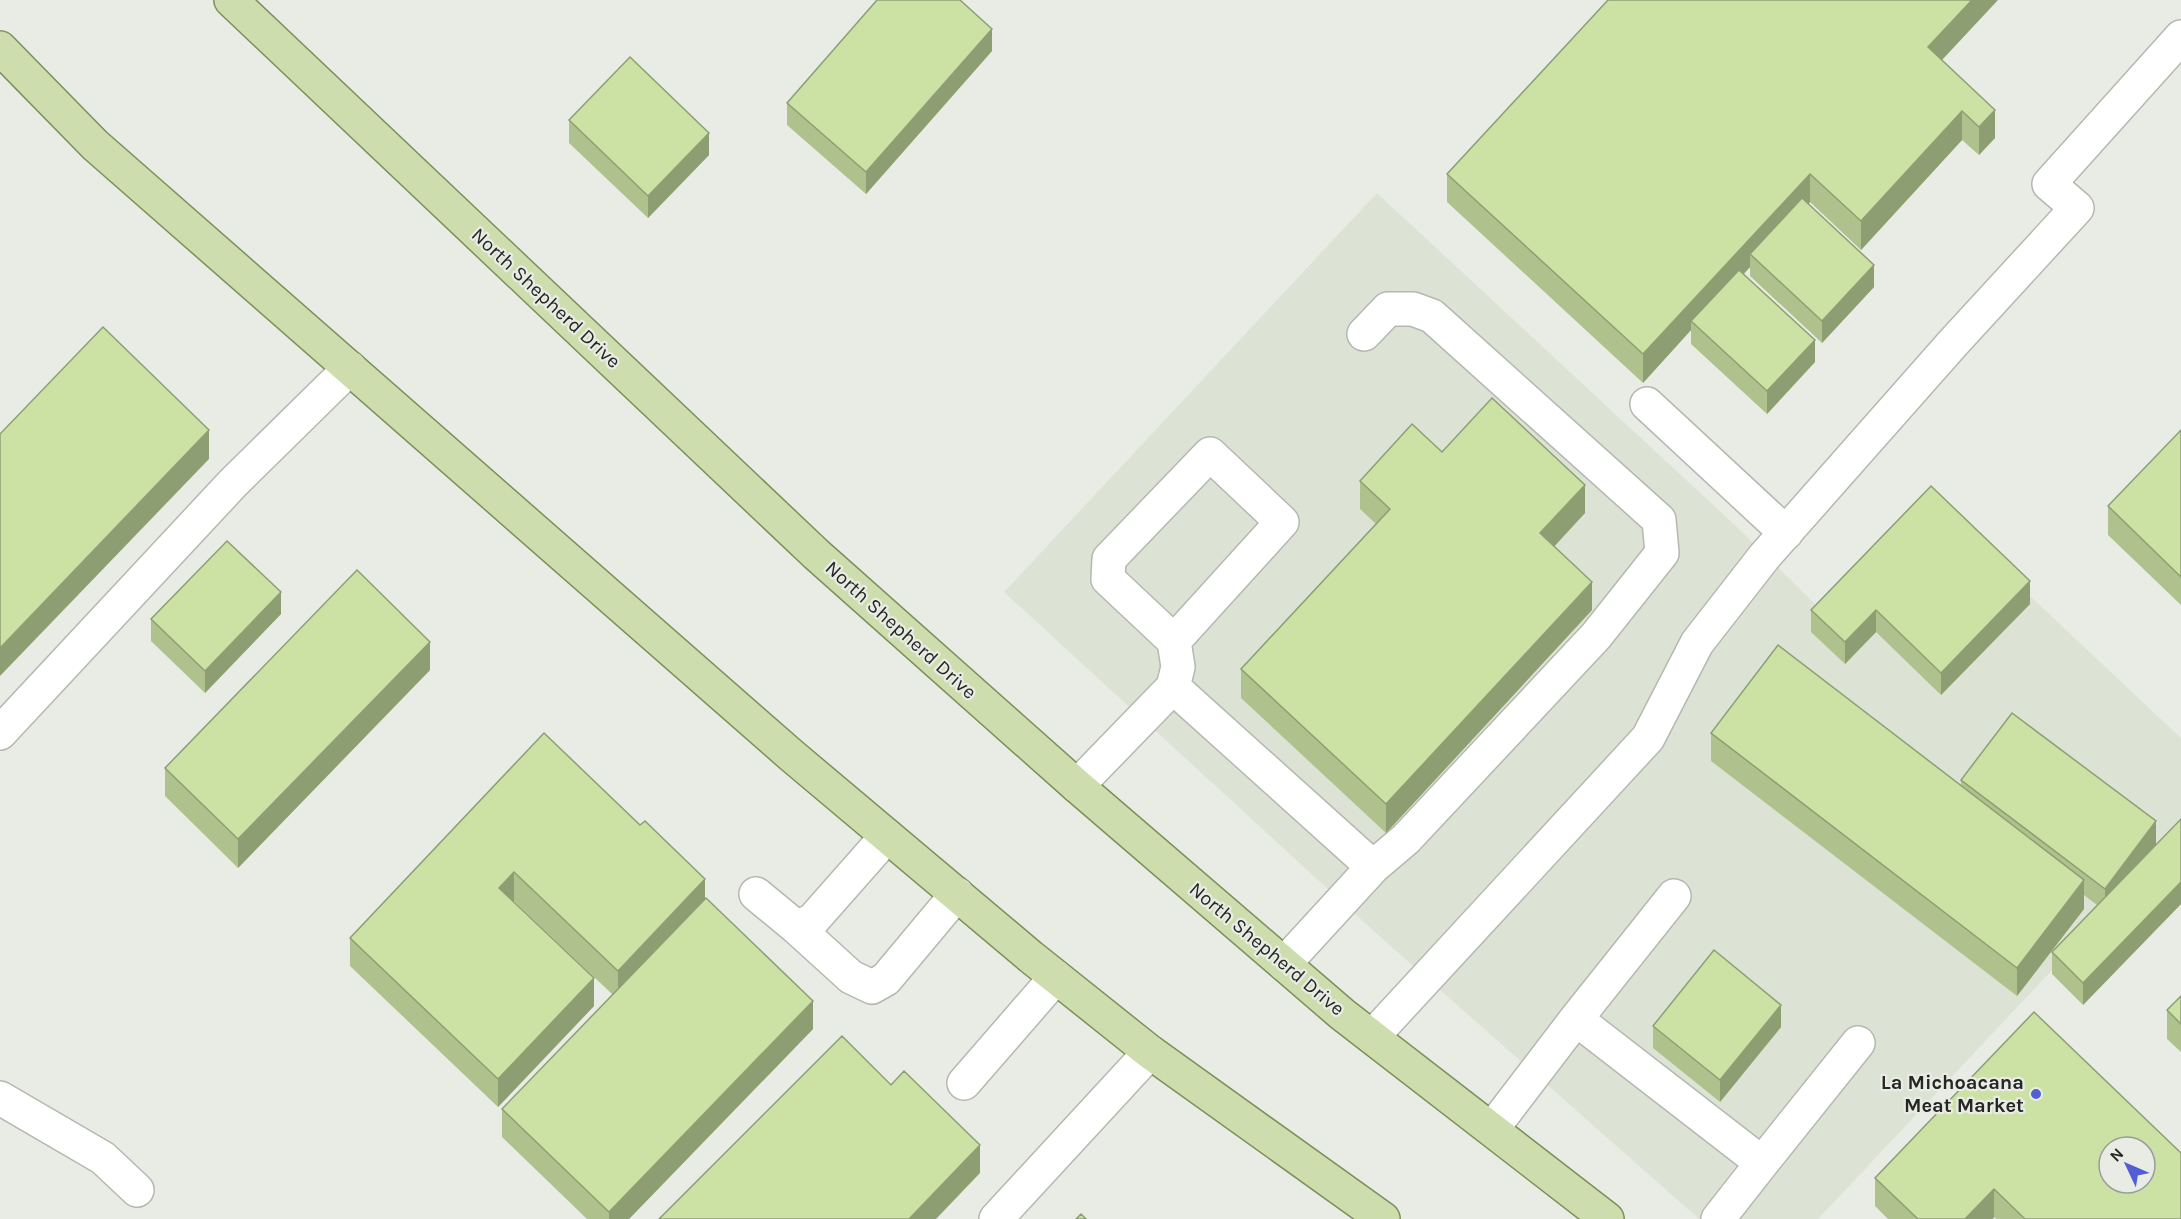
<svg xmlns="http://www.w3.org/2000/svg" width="2181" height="1219" viewBox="0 0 2181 1219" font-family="Karla,sans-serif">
<rect width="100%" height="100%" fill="#e9ece5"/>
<!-- built -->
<path fill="#dde3d4" d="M 1377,193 L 1738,528 L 1822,611 L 1930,502 L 2181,738 L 2181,833 L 1818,1219 L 1699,1219 L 1378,935 L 1004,592 Z"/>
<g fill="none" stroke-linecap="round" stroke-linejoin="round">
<!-- minor casing -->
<g stroke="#b5b8b1" stroke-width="36">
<path id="minor" d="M 1364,334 L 1388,309 L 1413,309 L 1432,316 L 1659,520 L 1662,553 L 1596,636 L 1406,839 L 1373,867
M 1647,404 L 1786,533
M 1173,687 L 1178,667 L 1174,641 L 1282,522 L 1210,454 L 1109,559 L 1108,579 L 1174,641
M 0,733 L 233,483 L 350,368
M 1077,786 L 1173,687 L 1373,867 L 1284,964
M 756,894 L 796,927 L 812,921 L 887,836
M 796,927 L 851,977 L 872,987 L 886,979 L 957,894
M 1576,1019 L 1674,896
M 1372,1037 L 1648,738 L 1697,643 L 1764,557 L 1953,343 L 2077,208 L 2049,184 L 2181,37
M 964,1083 L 1056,977
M 0,1098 L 103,1158 L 137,1190
M 1492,1129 L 1576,1019 L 1762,1163 L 1718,1219
M 1762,1163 L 1858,1043
M 996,1219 L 1150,1052"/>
</g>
<!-- major casing -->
<g stroke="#7c8f5a" stroke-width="36">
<path id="major" d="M 231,0 L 816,554 L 1077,786 L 1342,1014 L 1607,1219
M 0,48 L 95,145 L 791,755 L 1031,957 L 1150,1052 L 1383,1219"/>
</g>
<!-- minor -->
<use href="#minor" stroke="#fff" stroke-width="33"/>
<!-- major -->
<use href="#major" stroke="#cdddad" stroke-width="33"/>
</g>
<!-- wall -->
<path fill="#afc28d" d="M 992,51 L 866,194 L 787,125 L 787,103 Z
M 1942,60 L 1995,138 L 1979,155 L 1962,140 L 1861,250 L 1810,202 L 1809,204 L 1874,287 L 1822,343 L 1750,276 L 1750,267 L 1744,274 L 1815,362 L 1767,414 L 1691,344 L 1691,330 L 1643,383 L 1447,202 L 1447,174 Z
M 569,120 L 709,155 L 648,218 L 569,143 Z
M 2181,430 L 2181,605 L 2108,535 L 2108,506 Z
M 1442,452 L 1585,513 L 1554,546 L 1592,610 L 1386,833 L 1241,698 L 1241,669 L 1376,524 L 1360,509 L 1360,481 Z
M 2030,604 L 1941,695 L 1876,632 L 1845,664 L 1811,632 L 1811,610 Z
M 281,614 L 205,693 L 151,641 L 151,619 Z
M 430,670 L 238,868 L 165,796 L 165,768 Z
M 544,733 L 705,899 L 813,1029 L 629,1219 L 587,1219 L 502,1137 L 502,1109 L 613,995 L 514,901 L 513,901 L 594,1006 L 498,1107 L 350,966 L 350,938 Z
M 1711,733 L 1961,786 L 1961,780 L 2156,844 L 2151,850 L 2181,819 L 2181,904 L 2083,1005 L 2052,974 L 2052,952 L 2097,905 L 2084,895 L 2084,909 L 2017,996 L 1711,761 Z
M 2181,996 L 2181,1052 L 2167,1039 L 2167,1010 Z
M 2034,1012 L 2181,1219 L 1996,1219 L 1994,1217 L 1993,1219 L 1888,1219 L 1875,1206 L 1875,1178 Z
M 1653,1026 L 1781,1027 L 1720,1102 L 1653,1048 Z"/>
<!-- shaded-wall -->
<path fill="#8e9e73" d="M 1972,0 L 1998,0 L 1928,75 L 1928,47 Z
M 992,29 L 992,51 L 866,194 L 866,172 Z
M 1995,110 L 1995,138 L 1979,155 L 1979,127 Z
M 1962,111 L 1962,140 L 1861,250 L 1861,221 Z
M 709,133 L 709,155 L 648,218 L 648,196 Z
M 1810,174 L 1810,202 L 1757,260 L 1750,254 L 1750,267 L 1696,325 L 1691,321 L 1691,330 L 1643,383 L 1643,354 Z
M 1874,265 L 1874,287 L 1822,343 L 1822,321 Z
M 1815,340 L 1815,362 L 1767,414 L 1767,391 Z
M 209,430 L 209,459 L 0,676 L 0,648 Z
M 1585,485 L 1585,513 L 1540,562 L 1540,533 Z
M 2030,581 L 2030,604 L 1941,695 L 1941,673 Z
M 1592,582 L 1592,610 L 1386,833 L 1386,804 Z
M 281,592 L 281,614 L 205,693 L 205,671 Z
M 1876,610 L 1876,632 L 1845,664 L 1845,642 Z
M 430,642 L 430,670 L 238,868 L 238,839 Z
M 2156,821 L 2156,844 L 2105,911 L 2105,889 Z
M 514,872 L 514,901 L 499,916 L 499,888 Z
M 705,879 L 705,907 L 618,999 L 618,971 Z
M 2084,880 L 2084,909 L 2017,996 L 2017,968 Z
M 2181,882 L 2181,904 L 2083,1005 L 2083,983 Z
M 594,978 L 594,1006 L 498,1107 L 498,1079 Z
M 813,1001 L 813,1029 L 629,1219 L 609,1219 L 609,1212 Z
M 1781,1005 L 1781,1027 L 1720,1102 L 1720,1080 Z
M 980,1145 L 980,1173 L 936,1219 L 909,1219 Z
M 1994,1189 L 1994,1217 L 1993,1219 L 1965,1219 Z"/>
<!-- building -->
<path fill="#cbe2a4" stroke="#8e9e73" stroke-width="1.5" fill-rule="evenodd" d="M 877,0 L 960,0 L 992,29 L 866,172 L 787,103 Z
M 1608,0 L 1972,0 L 1928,47 L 1995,110 L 1979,127 L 1962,111 L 1861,221 L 1810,174 L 1643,354 L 1447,174 Z
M 630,57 L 709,133 L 648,196 L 569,120 Z
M 1802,198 L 1874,265 L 1822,321 L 1750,254 Z
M 1739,270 L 1815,340 L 1767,391 L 1691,321 Z
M 103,327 L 209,430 L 0,648 L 0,434 Z
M 1492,398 L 1585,485 L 1540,533 L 1592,582 L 1386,804 L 1241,669 L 1390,509 L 1360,481 L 1412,424 L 1442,452 Z
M 2181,430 L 2181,577 L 2108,506 Z
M 1931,486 L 2030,581 L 1941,673 L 1876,610 L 1845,642 L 1811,610 Z
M 227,541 L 281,592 L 205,671 L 151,619 Z
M 357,570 L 430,642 L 238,839 L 165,768 Z
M 1778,645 L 2084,880 L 2017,968 L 1711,733 Z
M 2012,713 L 2156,821 L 2105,889 L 1961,780 Z
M 544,733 L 640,825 L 645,821 L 705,879 L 618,971 L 514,872 L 499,888 L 594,978 L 498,1079 L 350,938 Z
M 2181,819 L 2181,882 L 2083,983 L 2052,952 Z
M 706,898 L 813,1001 L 609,1212 L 502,1109 Z
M 1714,950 L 1781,1005 L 1720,1080 L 1653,1026 Z
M 2181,996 L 2181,1024 L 2167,1010 Z
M 2034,1012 L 2181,1153 L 2181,1219 L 2025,1219 L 1994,1189 L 1965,1219 L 1918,1219 L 1875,1178 ZM 2109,1147 L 2145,1147 L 2145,1183 L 2109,1183 Z
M 842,1036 L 891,1085 L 904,1071 L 980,1145 L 909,1219 L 659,1219 Z
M 1081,1214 L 1086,1219 L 1076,1219 Z"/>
<!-- markers -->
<circle fill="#535ed4" stroke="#e9ece5" stroke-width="2" cx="2036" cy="1094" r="6"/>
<g text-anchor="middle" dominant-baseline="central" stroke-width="4.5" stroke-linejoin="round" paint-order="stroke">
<!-- street labels -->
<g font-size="20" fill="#262725" stroke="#e9ece5">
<text transform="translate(546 298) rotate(43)">North Shepherd Drive</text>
<text transform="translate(901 630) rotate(42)">North Shepherd Drive</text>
<text transform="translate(1267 949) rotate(40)">North Shepherd Drive</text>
</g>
<!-- poi labels -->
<g font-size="20" font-weight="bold" fill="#262725" stroke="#e9ece5" text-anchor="end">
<text x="2024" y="1082">La Michoacana<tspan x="2024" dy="23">Meat Market</tspan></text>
</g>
</g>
<!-- north arrow -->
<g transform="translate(2127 1165) rotate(314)"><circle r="28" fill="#e9ece5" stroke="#9b9d98" stroke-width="1.5"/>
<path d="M0-4.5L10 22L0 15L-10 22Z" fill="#535ed4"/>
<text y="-9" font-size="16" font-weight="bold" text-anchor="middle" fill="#262725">N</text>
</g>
</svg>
